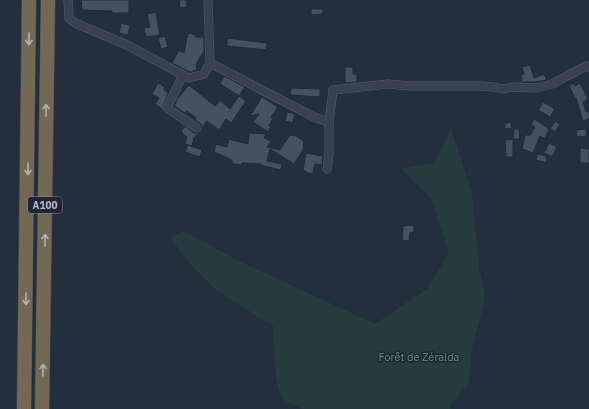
<svg xmlns="http://www.w3.org/2000/svg" width="589" height="409" viewBox="0 0 589 409" font-family="'IBM Plex Sans',sans-serif">
<rect width="100%" height="100%" fill="#242f3e"/>
<!-- green -->
<path fill="#263c3f" d="M 451,128 L 472,193 L 479,266 L 485,298 L 472,349 L 468,384 L 450,405 L 451,409 L 302,409 L 282,399 L 276,379 L 273,326 L 216,290 L 189,263 L 170,237 L 183,231 L 239,261 L 375,324 L 428,288 L 449,252 L 431,198 L 401,169 L 434,163 Z"/>
<!-- building -->
<path fill="#455162" stroke="#1f2835" d="M 81,0 L 129,0 L 129,13 L 112,13 L 112,11 L 82,10 Z
M 179,0 L 186,0 L 187,7 L 180,8 Z
M 311,9 L 323,9 L 323,14 L 311,15 Z
M 156,12 L 160,35 L 146,37 L 144,28 L 150,27 L 147,14 Z
M 121,23 L 130,25 L 128,35 L 119,33 Z
M 188,33 L 196,35 L 195,37 L 204,37 L 204,51 L 196,64 L 197,70 L 190,72 L 172,63 L 179,50 L 184,53 Z
M 165,36 L 168,47 L 161,49 L 158,38 Z
M 227,38 L 267,43 L 266,50 L 227,46 Z
M 530,65 L 534,78 L 544,74 L 547,80 L 535,82 L 517,82 L 522,80 L 521,75 L 524,74 L 522,67 Z
M 345,67 L 353,67 L 353,74 L 357,74 L 357,82 L 345,83 Z
M 224,76 L 245,87 L 239,96 L 220,84 Z
M 158,83 L 165,87 L 164,90 L 168,93 L 162,109 L 155,104 L 159,98 L 152,94 Z
M 573,83 L 575,86 L 580,83 L 588,99 L 583,102 L 586,112 L 589,111 L 589,119 L 583,121 L 576,98 L 575,98 L 569,86 Z
M 189,85 L 215,106 L 220,100 L 230,109 L 239,96 L 246,101 L 231,123 L 226,119 L 219,130 L 207,121 L 202,129 L 202,125 L 195,120 L 196,118 L 187,111 L 185,113 L 174,106 L 178,98 Z
M 291,88 L 320,89 L 320,97 L 290,95 Z
M 262,97 L 278,107 L 271,117 L 273,118 L 269,126 L 271,127 L 268,132 L 253,122 L 259,114 L 250,116 Z
M 543,102 L 555,109 L 550,117 L 538,110 Z
M 287,112 L 295,114 L 293,123 L 285,121 Z
M 534,119 L 549,129 L 545,139 L 540,136 L 533,153 L 522,149 L 525,135 L 530,135 L 535,127 L 531,125 Z
M 555,121 L 560,124 L 555,132 L 550,129 Z
M 511,122 L 512,128 L 505,129 L 504,124 Z
M 185,126 L 194,133 L 198,133 L 194,138 L 192,146 L 185,144 L 187,137 L 181,132 Z
M 514,129 L 519,129 L 520,139 L 513,139 Z
M 586,129 L 587,136 L 577,137 L 576,130 Z
M 249,133 L 266,134 L 264,138 L 271,141 L 267,147 L 280,150 L 290,135 L 296,136 L 304,141 L 303,150 L 294,164 L 270,149 L 267,161 L 282,164 L 281,170 L 260,165 L 261,164 L 242,163 L 242,165 L 232,164 L 232,160 L 214,152 L 216,144 L 227,147 L 229,139 L 248,144 Z
M 513,139 L 513,157 L 506,157 L 505,140 Z
M 549,143 L 557,147 L 552,157 L 544,153 Z
M 188,145 L 202,150 L 200,157 L 185,152 Z
M 580,148 L 589,149 L 589,163 L 580,163 Z
M 306,153 L 323,156 L 322,165 L 315,164 L 313,174 L 308,173 L 303,170 Z
M 537,154 L 546,156 L 547,163 L 536,160 Z
M 414,225 L 414,232 L 410,233 L 409,241 L 402,240 L 403,226 Z"/>
<g fill="none" stroke-linecap="round" stroke-linejoin="round">
<!-- street casing -->
<g stroke="#565f6c" stroke-width="9">
<path id="street" d="M 68,0 L 69,18 L 75,23 L 125,44 L 189,78 L 204,74 L 210,63
M 208,0 L 210,63 L 314,117 L 329,122
M 183,75 L 167,108 L 197,128
M 327,169 L 329,154 L 329,122 L 333,90 L 388,84 L 410,86 L 479,86 L 494,87 L 502,89 L 514,87 L 536,88 L 552,84 L 586,66 L 589,67"/>
</g>
<!-- highway casing -->
<g stroke="#434c59" stroke-width="15">
<path id="highway" d="M 24,409 L 29,0
M 42,409 L 48,0"/>
</g>
<!-- street -->
<use href="#street" stroke="#38414e" stroke-width="8"/>
<!-- highway -->
<use href="#highway" stroke="#746855" stroke-width="14"/>
</g>
<!-- one-way arrows -->
<defs><path id="oneway-shaft" d="M-6 0H5M1.5-3L5.5 0L1.5 3" fill="none" stroke-width="1.6" stroke-linecap="round" stroke-linejoin="round"/></defs>
<g stroke="#aeb4bd">
<use href="#oneway-shaft" transform="translate(29 39) rotate(90)"/>
<use href="#oneway-shaft" transform="translate(46 110) rotate(-89)"/>
<use href="#oneway-shaft" transform="translate(28 169) rotate(91)"/>
<use href="#oneway-shaft" transform="translate(45 240) rotate(-90)"/>
<use href="#oneway-shaft" transform="translate(26 299) rotate(91)"/>
<use href="#oneway-shaft" transform="translate(43 370) rotate(-89)"/>
</g>
<g text-anchor="middle" dominant-baseline="central" stroke-width="3" stroke-linejoin="round" paint-order="stroke">
<!-- shield labels -->
<rect fill="#1d2633" stroke="#878f9c" stroke-width="1" x="28" y="197" width="34" height="16" rx="3"/>
<g font-size="10" font-weight="bold" fill="#b4bcc9">
<text x="45" y="205">A100</text>
</g>
<!-- park labels -->
<g font-size="11" fill="#6b9a76" stroke="#1d2633">
<text x="419" y="357">Forêt de Zéralda</text>
</g>
</g>
</svg>
